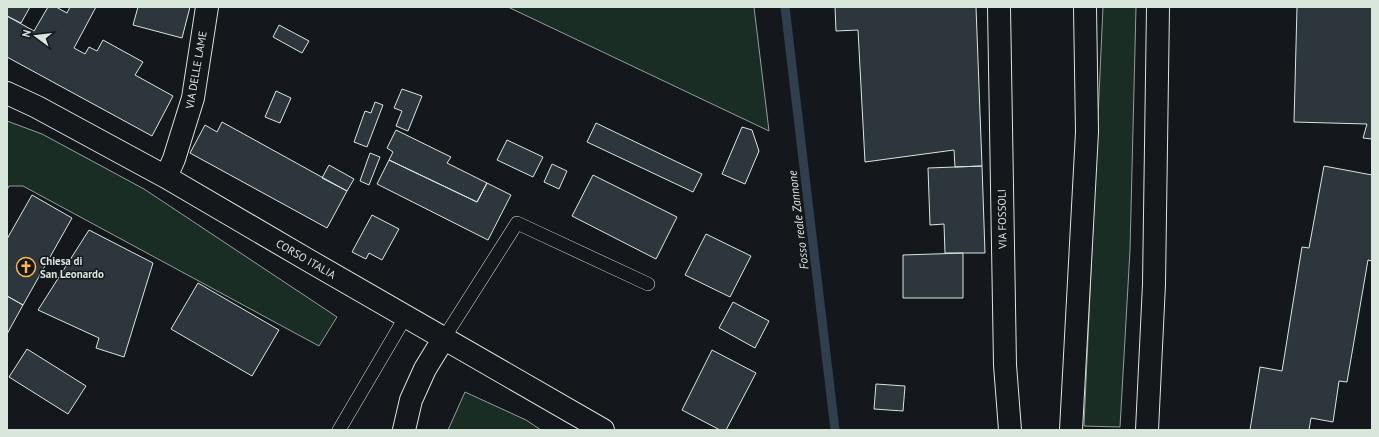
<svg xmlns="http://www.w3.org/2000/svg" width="1379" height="437" viewBox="0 0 1379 437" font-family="'PT Sans',sans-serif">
<rect width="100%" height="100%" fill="#14181c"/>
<!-- green -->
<path fill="#1a2d24" stroke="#939e99" d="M 508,7 L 754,7 L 769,131 Z
M 1103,7 L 1136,7 L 1130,250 L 1120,427 L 1084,426 Z
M 7,121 L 42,134 L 144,189 L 337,317 L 319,346 L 23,186 L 9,186 L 7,190 Z
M 465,392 L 526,420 L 541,430 L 448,430 Z"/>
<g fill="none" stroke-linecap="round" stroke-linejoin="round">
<!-- stream -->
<path stroke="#2f3f4d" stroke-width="9" d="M 785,7 L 835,430"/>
</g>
<!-- building -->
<path fill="#2c363c" stroke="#d8e6dc" d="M 7,7 L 30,7 L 21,23 L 7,16 Z
M 48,7 L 56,7 L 67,13 L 70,7 L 96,7 L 74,48 L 85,54 L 89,47 L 97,51 L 103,40 L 143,62 L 135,75 L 173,96 L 152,136 L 7,57 L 7,16 L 34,31 Z
M 138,7 L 190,7 L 182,38 L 133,25 Z
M 835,7 L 976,7 L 982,166 L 955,167 L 954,150 L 865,162 L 858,30 L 836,31 Z
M 1297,7 L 1372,7 L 1372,139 L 1363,138 L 1367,124 L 1294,122 Z
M 279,25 L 309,41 L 302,53 L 273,37 Z
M 402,89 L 422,96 L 408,131 L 396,126 L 402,111 L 394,108 Z
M 276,91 L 291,98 L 280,123 L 265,117 Z
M 375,102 L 383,105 L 367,147 L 354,142 L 365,111 L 371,113 Z
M 222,122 L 347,191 L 327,228 L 190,153 L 205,125 L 217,132 Z
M 596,123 L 702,174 L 693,192 L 587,142 Z
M 742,127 L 752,130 L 759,151 L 745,184 L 722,174 Z
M 396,130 L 451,157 L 447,163 L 487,183 L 477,202 L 389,160 L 393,152 L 387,148 Z
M 507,140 L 543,157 L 533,177 L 497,160 Z
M 370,153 L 380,157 L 369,185 L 360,181 Z
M 389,160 L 477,202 L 487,183 L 511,195 L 488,240 L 377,184 Z
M 552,164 L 567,171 L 559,189 L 544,182 Z
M 329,165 L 354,179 L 347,191 L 322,178 Z
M 982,166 L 985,253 L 945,253 L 944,224 L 930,225 L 928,168 Z
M 1324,166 L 1372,175 L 1372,261 L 1368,260 L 1347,382 L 1339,381 L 1333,422 L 1311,418 L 1309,430 L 1250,430 L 1260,367 L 1282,371 L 1302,247 L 1309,248 Z
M 593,175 L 677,217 L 656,259 L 572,216 Z
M 32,195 L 72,218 L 23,305 L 7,296 L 7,239 Z
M 372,215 L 399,229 L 382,260 L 369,253 L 366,259 L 352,252 Z
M 89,230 L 153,263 L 124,357 L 96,348 L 99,338 L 38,310 Z
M 706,234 L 751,256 L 730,297 L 685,275 Z
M 963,253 L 963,298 L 903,298 L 903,255 Z
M 198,283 L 279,330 L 252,376 L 171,329 Z
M 7,296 L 23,305 L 7,334 Z
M 733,302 L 769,321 L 755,348 L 719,328 Z
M 27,349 L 86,386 L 68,414 L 9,377 Z
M 712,350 L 756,373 L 726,430 L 720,430 L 682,410 Z
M 876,384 L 905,386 L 903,411 L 874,409 Z"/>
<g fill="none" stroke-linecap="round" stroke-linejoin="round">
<!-- service casing -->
<g stroke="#d8e6dc" stroke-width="14">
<path id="service" d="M 444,338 L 517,223 L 648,284
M 339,430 L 406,316"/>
</g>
<!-- minor casing -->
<g stroke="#d8e6dc" stroke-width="24">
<path id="minor" d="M 999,7 L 1005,365 L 1010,430
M 7,93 L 37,107 L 166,177 L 313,263 L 603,430
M 166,177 L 174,159 L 193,98 L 207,7
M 404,430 L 411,400 L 425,369 L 444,338"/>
</g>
<!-- trunk casing -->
<g stroke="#d8e6dc" stroke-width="24">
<path id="trunk" d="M 1071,430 L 1087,132 L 1085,7
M 1147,430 L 1154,284 L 1158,7"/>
</g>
<!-- service -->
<use href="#service" stroke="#14181c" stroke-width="13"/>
<!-- minor -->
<use href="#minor" stroke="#14181c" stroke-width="22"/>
<!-- trunk -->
<use href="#trunk" stroke="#14181c" stroke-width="22"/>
</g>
<!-- icons -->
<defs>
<g id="church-ring" transform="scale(1)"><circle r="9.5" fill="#14181c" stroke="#ffb74d" stroke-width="1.5"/><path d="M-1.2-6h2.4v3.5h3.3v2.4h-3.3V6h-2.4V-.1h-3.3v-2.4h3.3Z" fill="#ffb74d"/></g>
</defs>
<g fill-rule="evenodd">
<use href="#church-ring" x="26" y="267"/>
</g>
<g text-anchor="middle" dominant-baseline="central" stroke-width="3" stroke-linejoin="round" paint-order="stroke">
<!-- street labels -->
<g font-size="11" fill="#d8e6dc" stroke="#14181c">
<text transform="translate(196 70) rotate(-80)">VIA DELLE LAME</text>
<text transform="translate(1002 219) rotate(-91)">VIA FOSSOLI</text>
<text transform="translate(306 259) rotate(30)">CORSO ITALIA</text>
</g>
<!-- poi labels -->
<g font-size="11" font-weight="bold" fill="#d8e6dc" stroke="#14181c" text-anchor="start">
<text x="40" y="261">Chiesa di<tspan x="40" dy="13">San Leonardo</tspan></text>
</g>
<!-- water labels -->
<g font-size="12" font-style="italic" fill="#d8e6dc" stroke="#14181c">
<text transform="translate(798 220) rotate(-97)">Fosso reale Zannone</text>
</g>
</g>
<!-- border -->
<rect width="1379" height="437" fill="none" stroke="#d8e6dc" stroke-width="16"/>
<!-- north arrow -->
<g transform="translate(36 36) rotate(285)" stroke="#14181c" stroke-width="3" paint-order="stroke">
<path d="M0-3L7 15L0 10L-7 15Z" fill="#d8e6dc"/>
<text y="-6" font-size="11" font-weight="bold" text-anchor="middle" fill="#d8e6dc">N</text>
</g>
</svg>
